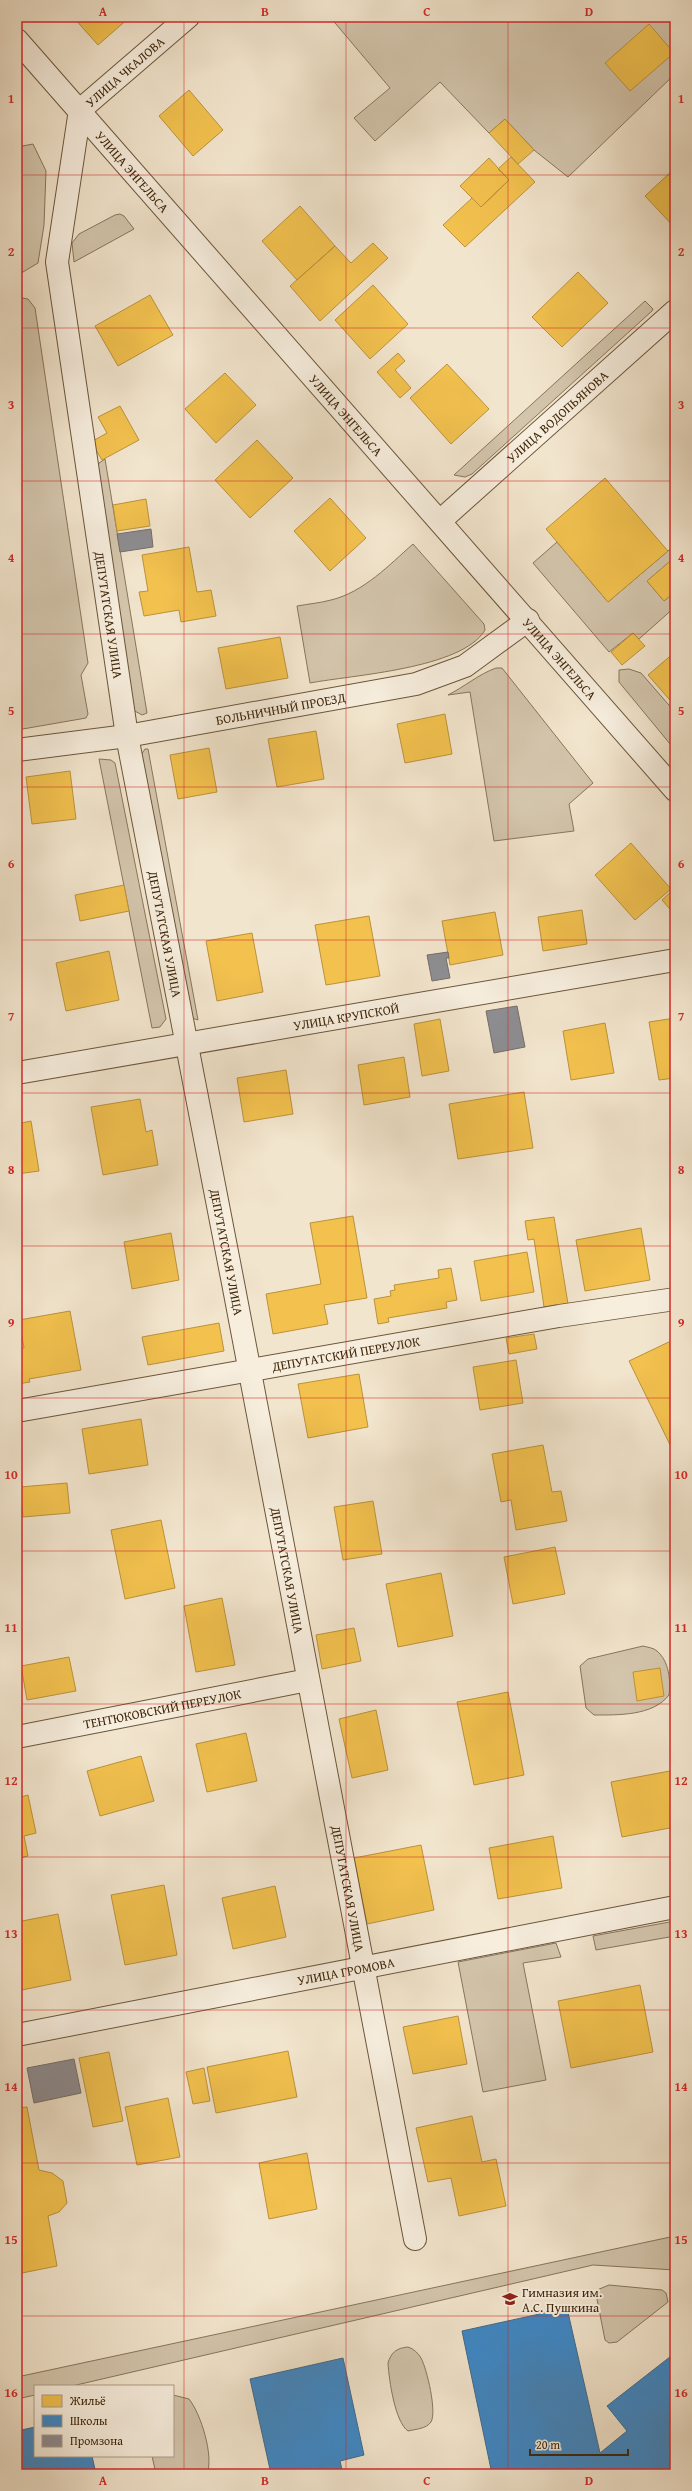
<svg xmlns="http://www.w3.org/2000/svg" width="692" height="2491" viewBox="0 0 692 2491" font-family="'Gentium Book Plus',serif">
<rect width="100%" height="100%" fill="#f2e5cd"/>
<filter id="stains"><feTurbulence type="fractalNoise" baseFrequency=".005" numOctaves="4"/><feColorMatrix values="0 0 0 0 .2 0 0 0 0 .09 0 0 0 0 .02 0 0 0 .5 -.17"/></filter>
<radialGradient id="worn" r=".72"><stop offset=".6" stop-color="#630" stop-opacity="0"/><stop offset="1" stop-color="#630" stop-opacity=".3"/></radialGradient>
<!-- green -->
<path fill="#d3c5ac" stroke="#88765b" d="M 330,17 L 675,17 L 675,74 L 568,177 L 534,150 L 505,119 L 489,133 L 440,82 L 375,141 L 354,118 L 390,88 Z
M 33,144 L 46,171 L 44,225 L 38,263 L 23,272 L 17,272 L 17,147 Z
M 120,214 L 124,216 L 134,229 L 74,262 L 72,243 L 79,234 L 115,215 Z
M 17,297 L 28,299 L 35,308 L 88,663 L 81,675 L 88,714 L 86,718 L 17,730 Z
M 645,301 L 653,309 L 652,311 L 472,474 L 465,477 L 454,475 Z
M 105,459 L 147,713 L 142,715 L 133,710 L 97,467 L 99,463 Z
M 557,542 L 608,602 L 675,545 L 675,557 L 647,581 L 664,601 L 675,592 L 675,607 L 639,639 L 633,633 L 609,652 L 533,563 Z
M 413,544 L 484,624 L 485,630 C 462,669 352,675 310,683 L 297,606 C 308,604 320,603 331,600 C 364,592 389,565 413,544 Z
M 496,668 L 502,668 L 593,783 L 569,804 L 574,831 L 494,841 L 470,692 L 448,695 C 464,687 479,674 496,668 Z
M 629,669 L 641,673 L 675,712 L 675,750 L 619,682 L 619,670 Z
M 145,749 L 148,749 L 198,1020 L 192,1018 L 141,755 Z
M 99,759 L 111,760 L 115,763 L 166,1019 L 160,1027 L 152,1028 Z
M 643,1646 C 647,1647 654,1648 657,1651 C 669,1661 671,1681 669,1695 C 653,1716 618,1715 594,1715 L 586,1708 L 580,1666 L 588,1659 Z
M 675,1921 L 675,1936 L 596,1950 L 593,1936 Z
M 556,1943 L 561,1957 L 523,1963 L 546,2080 L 483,2092 L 458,1962 Z
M 675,2236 L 675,2270 L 593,2265 L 72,2386 L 35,2386 L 35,2395 L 17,2399 L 17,2377 Z
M 609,2285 L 662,2290 L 666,2293 L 668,2302 L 617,2342 L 609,2343 L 605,2340 L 596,2294 L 597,2290 Z
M 408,2347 C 414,2349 418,2353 421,2358 C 427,2369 437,2412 431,2422 C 426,2429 416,2429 408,2431 C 395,2422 389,2380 388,2363 C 391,2353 396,2348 408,2347 Z
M 173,2395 L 189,2399 C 201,2414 214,2456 207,2474 L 156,2474 L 152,2456 L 173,2456 Z"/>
<!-- homes -->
<path fill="#f2c14e" stroke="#bc923a" d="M 73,17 L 130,17 L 98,45 Z
M 649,24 L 674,53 L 630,91 L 605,63 Z
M 189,90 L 223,130 L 193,156 L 159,116 Z
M 505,119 L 534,150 L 518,164 L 489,133 Z
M 511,157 L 535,182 L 465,247 L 443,225 L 472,198 L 481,207 L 509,180 L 498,169 Z
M 489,158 L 509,180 L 481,207 L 460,186 Z
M 675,168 L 675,228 L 645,196 Z
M 300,206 L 335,246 L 297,280 L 262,241 Z
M 373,243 L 388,258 L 320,321 L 290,286 L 335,246 L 351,263 Z
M 578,272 L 608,303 L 562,347 L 532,317 Z
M 373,285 L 408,324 L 370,359 L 335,320 Z
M 150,295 L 173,335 L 118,366 L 95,326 Z
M 398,353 L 405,361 L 395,370 L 411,388 L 400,398 L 377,372 Z
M 447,364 L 489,409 L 451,444 L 410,398 Z
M 225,373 L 256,405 L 216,443 L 185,409 Z
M 120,406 L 139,440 L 102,460 L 91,442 L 107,433 L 98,417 Z
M 257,440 L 293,478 L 250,518 L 215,480 Z
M 605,478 L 668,551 L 608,602 L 546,529 Z
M 330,498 L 366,538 L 330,571 L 294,531 Z
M 146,499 L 150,526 L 117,531 L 113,505 Z
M 189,547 L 197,592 L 211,590 L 216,616 L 181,622 L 179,610 L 144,616 L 139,592 L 148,591 L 142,555 Z
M 675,557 L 675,592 L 664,601 L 647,581 Z
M 633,633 L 645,646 L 622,665 L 611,652 Z
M 280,637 L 288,678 L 226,689 L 218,648 Z
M 675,652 L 675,706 L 648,675 Z
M 445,714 L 452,754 L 405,763 L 397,724 Z
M 316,731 L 324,779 L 277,787 L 268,739 Z
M 209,748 L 217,792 L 178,799 L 170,755 Z
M 70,771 L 76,819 L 32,824 L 26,777 Z
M 631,843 L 671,889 L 635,920 L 595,875 Z
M 124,885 L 129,911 L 80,921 L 75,895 Z
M 675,888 L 675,915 L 662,900 Z
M 582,910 L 587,944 L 543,951 L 538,917 Z
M 495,912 L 503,955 L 450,965 L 442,921 Z
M 369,916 L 380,976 L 326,985 L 315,925 Z
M 252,933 L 263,992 L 217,1001 L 206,941 Z
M 109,951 L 119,1000 L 66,1011 L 56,963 Z
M 675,1018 L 675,1078 L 659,1080 L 649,1022 Z
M 440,1019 L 449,1071 L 422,1076 L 414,1024 Z
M 605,1023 L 614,1073 L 571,1080 L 563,1031 Z
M 404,1057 L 410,1097 L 364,1105 L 358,1065 Z
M 286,1070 L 293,1114 L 244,1122 L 237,1078 Z
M 524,1092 L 533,1148 L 458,1159 L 449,1104 Z
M 140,1099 L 146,1132 L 152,1130 L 158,1165 L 103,1175 L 91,1107 Z
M 31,1121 L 39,1171 L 17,1174 L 17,1124 Z
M 353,1216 L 367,1298 L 324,1305 L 328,1324 L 273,1334 L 266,1294 L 321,1284 L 310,1223 Z
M 554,1217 L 568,1304 L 544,1307 L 534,1239 L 528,1240 L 525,1221 Z
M 641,1228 L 650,1280 L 585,1291 L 576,1240 Z
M 171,1233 L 179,1280 L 132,1289 L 124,1242 Z
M 527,1252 L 534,1292 L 481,1301 L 474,1261 Z
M 451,1268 L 457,1300 L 446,1302 L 447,1308 L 388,1318 L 389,1322 L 378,1324 L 374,1299 L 391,1296 L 390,1291 L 395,1290 L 394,1285 L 439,1278 L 438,1270 Z
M 70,1311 L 81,1370 L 29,1379 L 30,1382 L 17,1384 L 17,1349 L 24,1348 L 19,1320 Z
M 219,1323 L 224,1351 L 148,1365 L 142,1337 Z
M 534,1334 L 537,1349 L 509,1354 L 506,1338 Z
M 675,1339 L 675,1455 L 629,1361 Z
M 516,1360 L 523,1403 L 480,1410 L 473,1367 Z
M 359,1374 L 368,1427 L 308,1438 L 298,1384 Z
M 141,1419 L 148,1465 L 89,1474 L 82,1429 Z
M 543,1445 L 552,1492 L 561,1491 L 567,1521 L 516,1530 L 511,1500 L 501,1502 L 492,1454 Z
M 67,1483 L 70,1513 L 23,1517 L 20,1487 Z
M 373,1501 L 382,1554 L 343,1560 L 334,1507 Z
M 161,1520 L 175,1588 L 125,1599 L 111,1530 Z
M 555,1547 L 565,1594 L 513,1604 L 504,1557 Z
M 441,1573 L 453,1636 L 398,1647 L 386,1584 Z
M 222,1598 L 235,1665 L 196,1672 L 184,1606 Z
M 354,1628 L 361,1661 L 322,1669 L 316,1635 Z
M 69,1657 L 76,1691 L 27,1700 L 21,1666 Z
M 660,1668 L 664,1696 L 637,1701 L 633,1672 Z
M 508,1692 L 524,1775 L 474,1785 L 457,1702 Z
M 376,1710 L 388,1770 L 352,1778 L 339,1719 Z
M 246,1733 L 257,1781 L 207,1792 L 196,1744 Z
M 141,1756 L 154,1801 L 100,1816 L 87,1771 Z
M 675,1770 L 675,1827 L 622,1837 L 611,1782 Z
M 28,1795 L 36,1833 L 24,1836 L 28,1856 L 17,1859 L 17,1798 Z
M 553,1836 L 562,1888 L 498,1899 L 489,1848 Z
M 421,1845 L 434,1910 L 367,1924 L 354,1858 Z
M 164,1885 L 177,1955 L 125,1965 L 111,1895 Z
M 275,1886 L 286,1937 L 233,1949 L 222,1898 Z
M 58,1914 L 71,1980 L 17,1991 L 17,1922 Z
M 640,1985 L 653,2052 L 571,2068 L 558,2001 Z
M 458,2016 L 467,2064 L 413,2074 L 403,2027 Z
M 288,2051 L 297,2097 L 216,2113 L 207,2067 Z
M 109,2052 L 123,2121 L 93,2127 L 79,2058 Z
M 204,2068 L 210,2101 L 193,2104 L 186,2072 Z
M 168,2098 L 180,2157 L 137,2165 L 125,2107 Z
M 27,2107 L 39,2170 L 52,2173 L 63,2181 L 67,2203 L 59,2212 L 48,2216 L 57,2266 L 17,2274 L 17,2108 Z
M 472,2116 L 482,2162 L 496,2159 L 506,2206 L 459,2216 L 451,2178 L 428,2182 L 416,2128 Z
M 307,2153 L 317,2209 L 269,2219 L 259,2163 Z"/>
<!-- schools -->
<path fill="#3f88c5" stroke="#3f6b8d" d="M 567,2308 L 600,2453 L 627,2431 L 607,2406 L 675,2353 L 674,2474 L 661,2474 L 657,2469 L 651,2474 L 492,2474 L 462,2331 Z
M 343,2358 L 364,2455 L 340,2461 L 343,2474 L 271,2474 L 250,2379 Z
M 35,2427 L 35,2456 L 92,2456 L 96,2474 L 17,2474 L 17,2431 Z"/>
<!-- industry -->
<path fill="#8d8d92" stroke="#756e69" d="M 151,529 L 153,547 L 120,552 L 117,534 Z
M 448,952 L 449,958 L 446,958 L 450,978 L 432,981 L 427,955 Z
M 517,1006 L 525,1047 L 494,1053 L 486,1011 Z
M 74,2059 L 81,2093 L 34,2103 L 27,2068 Z"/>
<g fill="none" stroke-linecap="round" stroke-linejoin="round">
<!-- minor casing -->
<g stroke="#6b563b" stroke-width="24">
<g id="minor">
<path id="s1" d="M 188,17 L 80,110 L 57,262 L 127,736 L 233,1283 L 415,2239"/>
<path id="s2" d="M 440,521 L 675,311"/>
<path id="s3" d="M 17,750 L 127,736 L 416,684 L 465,666 L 528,620"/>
<path id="s4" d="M 17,1073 L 675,960"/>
<path id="s5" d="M 17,1411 L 559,1316 L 675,1299"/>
<path id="s6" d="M 17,1737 L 308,1680"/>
<path id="s7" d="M 17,2035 L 675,1907"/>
</g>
</g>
<!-- tertiary casing -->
<g stroke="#6b563b" stroke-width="24">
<g id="tertiary">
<path id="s8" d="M 17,40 L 675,790"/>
</g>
</g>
<!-- minor -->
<use href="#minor" stroke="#f7eede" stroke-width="22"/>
<!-- tertiary -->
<use href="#tertiary" stroke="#f7eede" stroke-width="22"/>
</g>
<!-- grid -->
<path fill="none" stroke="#d62828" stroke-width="1" stroke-opacity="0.55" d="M 184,17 L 184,2474M 346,17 L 346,2474M 508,17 L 508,2474M 17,175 L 675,175M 17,328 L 675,328M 17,481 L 675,481M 17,634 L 675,634M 17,787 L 675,787M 17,940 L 675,940M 17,1093 L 675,1093M 17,1246 L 675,1246M 17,1398 L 675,1398M 17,1551 L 675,1551M 17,1704 L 675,1704M 17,1857 L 675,1857M 17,2010 L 675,2010M 17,2163 L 675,2163M 17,2316 L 675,2316"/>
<!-- icons -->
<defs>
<g id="school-bare" transform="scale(1.2)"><path d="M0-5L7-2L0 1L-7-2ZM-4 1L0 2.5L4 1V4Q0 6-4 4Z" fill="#8f2418" stroke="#f7eede" stroke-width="2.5" paint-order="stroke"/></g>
</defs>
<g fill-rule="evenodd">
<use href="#school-bare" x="510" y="2299"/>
</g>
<g text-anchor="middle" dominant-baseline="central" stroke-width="4" stroke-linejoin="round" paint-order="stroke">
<!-- street labels -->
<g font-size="13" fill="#3e260a" stroke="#f7eede">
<text transform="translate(125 72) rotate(-41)">УЛИЦА ЧКАЛОВА</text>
<text stroke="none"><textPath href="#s8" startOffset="175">УЛИЦА ЭНГЕЛЬСА</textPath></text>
<text stroke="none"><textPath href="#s8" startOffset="499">УЛИЦА ЭНГЕЛЬСА</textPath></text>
<text stroke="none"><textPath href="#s2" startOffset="157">УЛИЦА ВОДОПЬЯНОВА</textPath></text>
<text stroke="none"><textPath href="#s1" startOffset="653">ДЕПУТАТСКАЯ УЛИЦА</textPath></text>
<text stroke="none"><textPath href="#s8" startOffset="823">УЛИЦА ЭНГЕЛЬСА</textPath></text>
<text stroke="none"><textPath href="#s3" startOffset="267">БОЛЬНИЧНЫЙ ПРОЕЗД</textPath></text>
<text stroke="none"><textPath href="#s1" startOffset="977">ДЕПУТАТСКАЯ УЛИЦА</textPath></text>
<text stroke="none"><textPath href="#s4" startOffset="334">УЛИЦА КРУПСКОЙ</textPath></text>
<text stroke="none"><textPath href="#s1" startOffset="1301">ДЕПУТАТСКАЯ УЛИЦА</textPath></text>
<text stroke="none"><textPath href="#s5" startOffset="334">ДЕПУТАТСКИЙ ПЕРЕУЛОК</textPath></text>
<text stroke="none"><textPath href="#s1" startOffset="1625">ДЕПУТАТСКАЯ УЛИЦА</textPath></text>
<text stroke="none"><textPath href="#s6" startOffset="148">ТЕНТЮКОВСКИЙ ПЕРЕУЛОК</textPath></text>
<text stroke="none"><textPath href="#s1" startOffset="1949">ДЕПУТАТСКАЯ УЛИЦА</textPath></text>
<text stroke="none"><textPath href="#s7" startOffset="335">УЛИЦА ГРОМОВА</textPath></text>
</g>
<!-- poi labels -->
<g font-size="13" fill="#3e260a" stroke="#f7eede" text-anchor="start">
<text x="522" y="2292">Гимназия им.<tspan x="522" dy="15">А.С. Пушкина</tspan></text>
</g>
</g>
<!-- margin -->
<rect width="692" height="2491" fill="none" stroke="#f2e5cd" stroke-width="44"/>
<!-- legend -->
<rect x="34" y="2385" width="140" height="72" fill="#f7eede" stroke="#ad9e89"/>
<rect x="42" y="2395" width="20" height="12" fill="#f2c14e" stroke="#ad9e89"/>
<text x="70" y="2405" font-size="12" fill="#3e260a">Жильё</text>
<rect x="42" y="2415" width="20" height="12" fill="#3f88c5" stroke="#ad9e89"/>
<text x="70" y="2425" font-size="12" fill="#3e260a">Школы</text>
<rect x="42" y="2435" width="20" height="12" fill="#8d8d92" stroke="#ad9e89"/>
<text x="70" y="2445" font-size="12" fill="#3e260a">Промзона</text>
<!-- scale -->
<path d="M530 2449v6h98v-6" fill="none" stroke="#3e260a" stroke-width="2"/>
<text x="536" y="2449" font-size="12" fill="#3e260a" stroke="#f7eede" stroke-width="3" paint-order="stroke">20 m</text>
<rect x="22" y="22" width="648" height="2447" fill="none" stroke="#d62828" stroke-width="1.5"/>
<g font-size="13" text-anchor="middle" font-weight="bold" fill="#d62828">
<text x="103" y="16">A</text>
<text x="265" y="16">B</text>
<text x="427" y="16">C</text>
<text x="589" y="16">D</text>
<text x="11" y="103">1</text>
<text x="681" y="103">1</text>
<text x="11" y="256">2</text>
<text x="681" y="256">2</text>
<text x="11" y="409">3</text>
<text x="681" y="409">3</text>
<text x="11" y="562">4</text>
<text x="681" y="562">4</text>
<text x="11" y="715">5</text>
<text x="681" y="715">5</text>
<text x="11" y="868">6</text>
<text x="681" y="868">6</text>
<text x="11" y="1021">7</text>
<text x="681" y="1021">7</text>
<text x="11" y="1174">8</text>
<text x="681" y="1174">8</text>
<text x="11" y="1327">9</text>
<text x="681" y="1327">9</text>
<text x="11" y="1479">10</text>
<text x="681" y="1479">10</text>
<text x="11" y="1632">11</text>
<text x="681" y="1632">11</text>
<text x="11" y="1785">12</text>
<text x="681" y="1785">12</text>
<text x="11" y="1938">13</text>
<text x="681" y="1938">13</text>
<text x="11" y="2091">14</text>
<text x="681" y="2091">14</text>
<text x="11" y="2244">15</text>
<text x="681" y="2244">15</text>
<text x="11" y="2397">16</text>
<text x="681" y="2397">16</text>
<text x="103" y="2485">A</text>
<text x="265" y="2485">B</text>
<text x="427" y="2485">C</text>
<text x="589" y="2485">D</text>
</g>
<rect width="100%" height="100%" filter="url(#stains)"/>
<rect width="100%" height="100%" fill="url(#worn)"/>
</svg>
